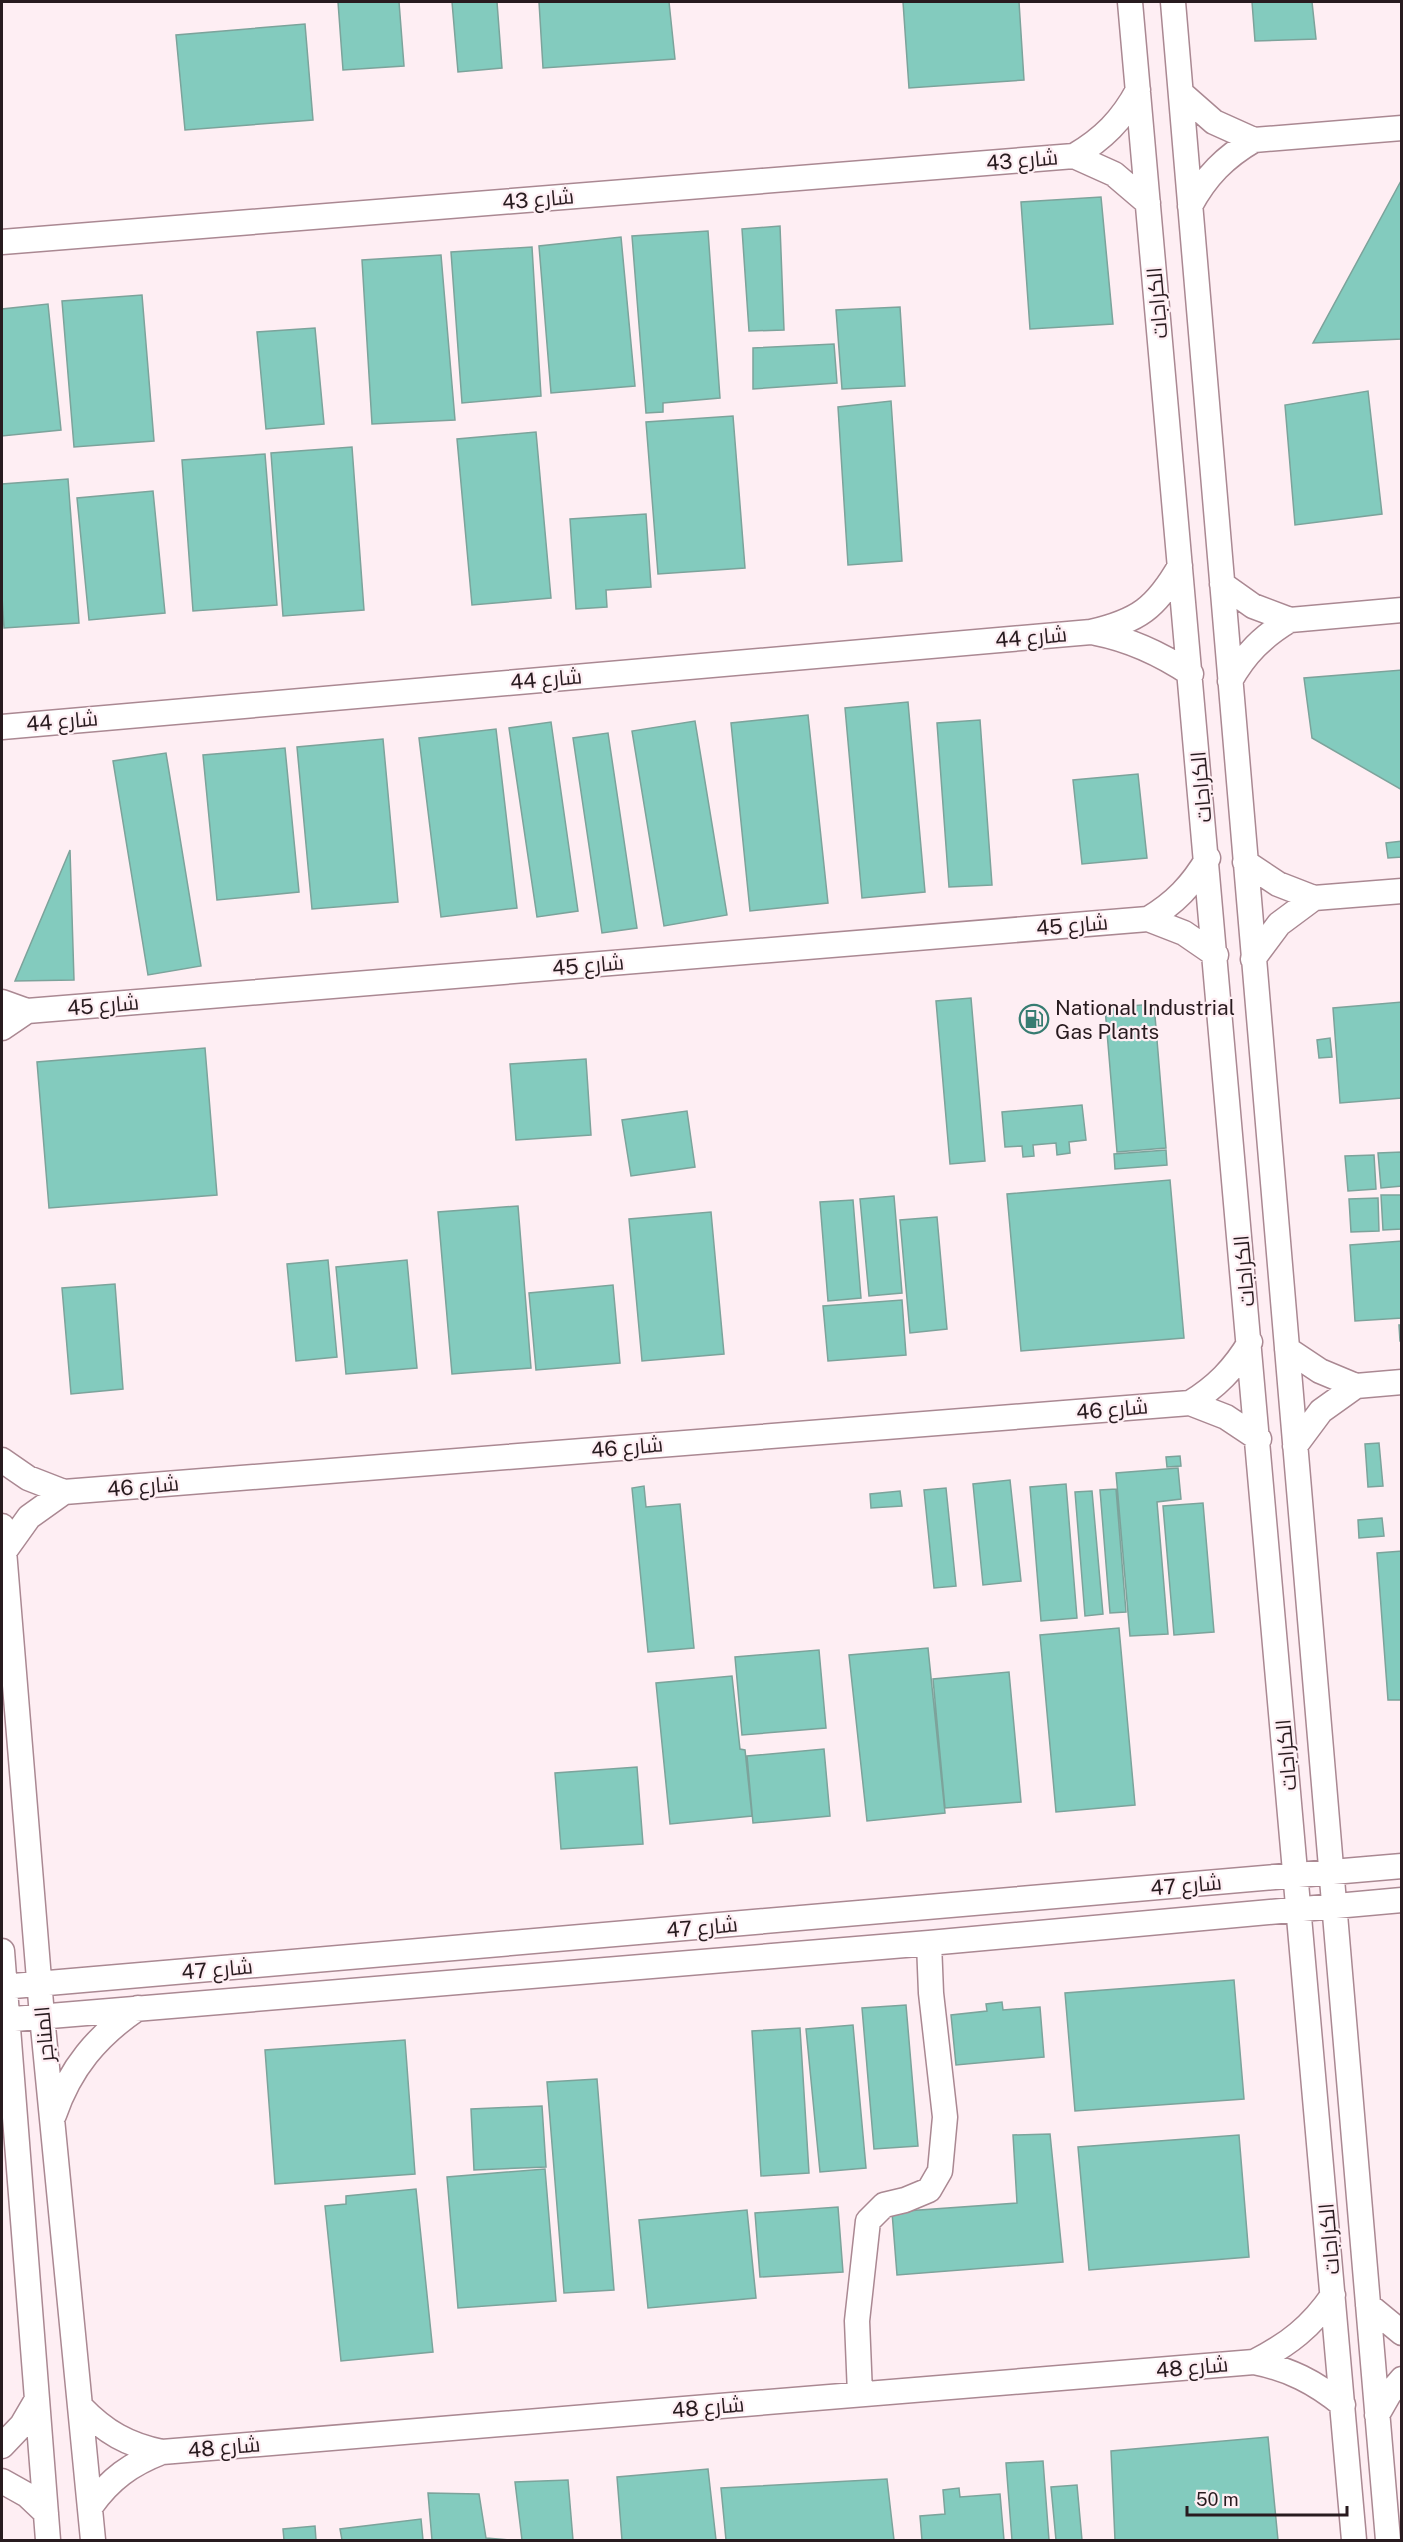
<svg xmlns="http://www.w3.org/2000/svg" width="1403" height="2542" viewBox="0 0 1403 2542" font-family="'Public Sans',Cairo,sans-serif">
<rect width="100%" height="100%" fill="#feeef3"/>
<!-- building -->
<path fill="#83cbbe" stroke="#7ca39b" stroke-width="1.5" d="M 338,2 L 399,2 L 404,66 L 343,70 Z
M 452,2 L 497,2 L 502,68 L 458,72 Z
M 539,2 L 669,2 L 675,59 L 543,68 Z
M 903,2 L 1019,2 L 1024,80 L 909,88 Z
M 1252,2 L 1312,2 L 1316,39 L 1255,41 Z
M 305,24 L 313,120 L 185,130 L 176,35 Z
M 1402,179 L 1402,339 L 1313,343 Z
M 1101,197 L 1113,324 L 1030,329 L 1021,202 Z
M 780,226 L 784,330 L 749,331 L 742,229 Z
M 708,231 L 720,398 L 663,403 L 663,412 L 646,413 L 632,236 Z
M 621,237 L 635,386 L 551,393 L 539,246 Z
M 532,247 L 541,396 L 462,403 L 451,252 Z
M 441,255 L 455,420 L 372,424 L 362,260 Z
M 142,295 L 154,441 L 74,447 L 62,301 Z
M 48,304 L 61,430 L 2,436 L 2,309 Z
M 900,307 L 905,386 L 842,389 L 836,310 Z
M 315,328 L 324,424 L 266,429 L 257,332 Z
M 834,344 L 837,383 L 753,389 L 753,348 Z
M 1368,391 L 1382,514 L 1295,525 L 1285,405 Z
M 891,401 L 902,561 L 848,565 L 838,407 Z
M 733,416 L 745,568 L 658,574 L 646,422 Z
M 536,432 L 551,598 L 472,605 L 457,439 Z
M 352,447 L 364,610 L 283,616 L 271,453 Z
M 265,454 L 277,605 L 193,611 L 182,460 Z
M 68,479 L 79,623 L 4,628 L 2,597 L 2,484 Z
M 153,491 L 165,613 L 89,620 L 77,498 Z
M 646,514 L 651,587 L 606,590 L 607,607 L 576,609 L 570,519 Z
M 1402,670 L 1402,790 L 1312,738 L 1304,678 Z
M 908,702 L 925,892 L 862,898 L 845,708 Z
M 808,715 L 828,903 L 750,911 L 731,723 Z
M 980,720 L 992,885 L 949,887 L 937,723 Z
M 695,721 L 727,915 L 664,926 L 632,731 Z
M 551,722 L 578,911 L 537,917 L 509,728 Z
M 496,729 L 517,908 L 441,917 L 419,738 Z
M 608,733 L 637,928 L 602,933 L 573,738 Z
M 383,739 L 398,902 L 312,909 L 297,747 Z
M 285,748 L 299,892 L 217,900 L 203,755 Z
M 166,753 L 201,966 L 148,975 L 113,761 Z
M 1138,774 L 1147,858 L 1082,864 L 1073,780 Z
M 1402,841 L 1402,857 L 1388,858 L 1386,843 Z
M 70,850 L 74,980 L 15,981 Z
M 971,998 L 985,1161 L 950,1164 L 936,1001 Z
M 1402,1002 L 1402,1098 L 1340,1103 L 1333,1008 Z
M 1154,1004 L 1166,1148 L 1117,1152 L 1105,1008 Z
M 1330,1038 L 1332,1057 L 1319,1058 L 1317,1040 Z
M 205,1048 L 217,1195 L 49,1208 L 37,1062 Z
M 586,1059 L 591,1135 L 516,1140 L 510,1064 Z
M 1082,1105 L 1086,1140 L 1069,1142 L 1070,1153 L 1057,1155 L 1056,1143 L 1033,1145 L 1034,1156 L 1023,1157 L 1022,1146 L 1005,1147 L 1002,1112 Z
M 687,1111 L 695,1167 L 631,1176 L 622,1120 Z
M 1166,1150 L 1167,1165 L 1115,1169 L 1114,1154 Z
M 1402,1152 L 1402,1186 L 1381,1188 L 1378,1153 Z
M 1374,1155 L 1376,1189 L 1348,1191 L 1345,1156 Z
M 1170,1180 L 1184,1338 L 1021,1351 L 1007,1194 Z
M 1381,1195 L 1402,1195 L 1402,1229 L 1383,1230 Z
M 894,1196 L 902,1293 L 869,1296 L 860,1199 Z
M 1378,1198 L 1379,1231 L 1351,1232 L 1349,1199 Z
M 853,1200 L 861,1298 L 828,1301 L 820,1202 Z
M 518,1206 L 531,1368 L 452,1374 L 438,1212 Z
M 711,1212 L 724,1354 L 642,1361 L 629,1219 Z
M 937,1217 L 947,1329 L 910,1333 L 900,1220 Z
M 1402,1241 L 1402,1318 L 1355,1321 L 1350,1245 Z
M 328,1260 L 337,1357 L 296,1361 L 287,1264 Z
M 407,1260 L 417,1368 L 346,1374 L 336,1267 Z
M 115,1284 L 123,1389 L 71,1394 L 62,1288 Z
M 613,1285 L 620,1363 L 536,1370 L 529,1293 Z
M 902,1300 L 906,1355 L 828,1361 L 823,1306 Z
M 1399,1325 L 1402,1325 L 1402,1341 L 1400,1341 Z
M 1379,1443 L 1383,1486 L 1368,1487 L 1365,1444 Z
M 1180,1456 L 1181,1466 L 1167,1467 L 1166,1457 Z
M 1178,1468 L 1181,1499 L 1157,1502 L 1168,1634 L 1130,1636 L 1116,1473 Z
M 1010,1480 L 1021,1581 L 983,1585 L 973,1484 Z
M 1066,1484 L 1077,1618 L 1041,1621 L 1030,1487 Z
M 644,1486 L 646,1507 L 680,1504 L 694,1648 L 648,1652 L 632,1488 Z
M 946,1488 L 956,1586 L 934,1588 L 924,1490 Z
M 1116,1489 L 1126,1612 L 1110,1613 L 1100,1490 Z
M 900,1491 L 902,1506 L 871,1508 L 870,1494 Z
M 1092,1491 L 1103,1614 L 1085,1616 L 1075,1492 Z
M 1203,1503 L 1214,1632 L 1174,1635 L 1163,1506 Z
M 1382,1518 L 1384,1536 L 1359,1538 L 1358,1520 Z
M 1402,1551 L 1402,1700 L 1388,1700 L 1377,1553 Z
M 1119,1628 L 1135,1805 L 1056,1812 L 1040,1635 Z
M 928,1648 L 945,1813 L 867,1821 L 849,1655 Z
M 819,1650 L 826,1728 L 742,1735 L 735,1657 Z
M 1009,1672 L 1021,1802 L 945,1808 L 933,1679 Z
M 732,1676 L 740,1749 L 745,1750 L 752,1816 L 670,1824 L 656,1683 Z
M 824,1749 L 830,1816 L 753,1823 L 747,1756 Z
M 637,1767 L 643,1844 L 561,1849 L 555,1773 Z
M 1234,1980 L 1244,2099 L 1075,2111 L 1065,1993 Z
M 1002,2002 L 1003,2010 L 1040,2007 L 1044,2057 L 956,2065 L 951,2015 L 987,2011 L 986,2004 Z
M 906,2005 L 918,2146 L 874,2149 L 862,2008 Z
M 853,2025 L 866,2168 L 820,2172 L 806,2029 Z
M 800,2028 L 809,2173 L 761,2176 L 752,2031 Z
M 405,2040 L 415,2174 L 275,2184 L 265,2050 Z
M 597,2079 L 614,2290 L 564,2293 L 547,2082 Z
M 542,2106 L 546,2167 L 474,2170 L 471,2109 Z
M 1050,2134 L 1063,2262 L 897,2275 L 892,2212 L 1017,2203 L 1013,2135 Z
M 1239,2135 L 1249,2257 L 1089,2270 L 1078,2147 Z
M 545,2169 L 556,2301 L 458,2308 L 447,2177 Z
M 416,2189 L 433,2352 L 341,2361 L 325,2206 L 346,2204 L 346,2196 Z
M 838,2207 L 843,2272 L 760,2277 L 755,2213 Z
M 747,2210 L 756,2298 L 648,2308 L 639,2220 Z
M 1268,2437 L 1278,2540 L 1115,2540 L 1111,2451 Z
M 1043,2461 L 1049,2540 L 1012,2540 L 1006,2463 Z
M 708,2469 L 716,2540 L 622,2540 L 617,2477 Z
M 887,2479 L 894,2540 L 726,2540 L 721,2488 Z
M 568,2480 L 573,2540 L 522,2540 L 515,2482 Z
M 1077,2485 L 1082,2540 L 1056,2540 L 1051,2487 Z
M 959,2488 L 960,2497 L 1000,2494 L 1004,2540 L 922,2540 L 920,2516 L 945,2514 L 943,2490 Z
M 428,2493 L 479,2494 L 486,2538 L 511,2540 L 432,2540 Z
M 421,2519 L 423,2540 L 342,2540 L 340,2529 Z
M 315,2526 L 316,2540 L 284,2540 L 283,2529 Z"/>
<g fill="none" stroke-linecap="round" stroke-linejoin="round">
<!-- minor casing -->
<g stroke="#aa8892" stroke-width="27">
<path id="minor" d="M 1130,2 L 1354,2540
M 1173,2 L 1388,2540
M 1181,93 L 1214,122 L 1254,140 L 1402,128
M 1074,156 C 1103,139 1122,120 1138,90
M 1190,206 C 1206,176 1225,157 1254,140
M 2,242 L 1074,156 L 1114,174 L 1148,203
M 1222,584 L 1253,606 L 1290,620 L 1402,610
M 1096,633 C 1132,640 1161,654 1191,674
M 1230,681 C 1245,654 1263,636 1290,620
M 2,727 L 1091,632 C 1138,621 1156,608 1180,566
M 1245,862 L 1278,884 L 1314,898 L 1402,891
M 1148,919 C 1175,903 1192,885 1208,858
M 1253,959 L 1279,924 L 1314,898
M 2,1002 L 27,1011 L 1148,919 L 1184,933 L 1216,955
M 2,1028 L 27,1011
M 1287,1349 L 1320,1371 L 1356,1386 L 1402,1382
M 1190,1403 C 1216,1387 1234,1369 1250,1342
M 1295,1446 L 1321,1411 L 1356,1386
M 2,1460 L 28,1478 L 64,1492 L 1190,1403 L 1226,1417 L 1259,1439
M 2,1526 L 42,2016 L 93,2540
M 4,1552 L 29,1517 L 64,1492
M 2,1951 L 48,2540
M 2,1987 L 1402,1866
M 2,2020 L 929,1943 L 1402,1900
M 54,2115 C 70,2068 97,2036 138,2008
M 1368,2305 L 1402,2333
M 1254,2362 C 1288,2345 1312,2326 1333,2295
M 860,2394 L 857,2321 L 868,2221 L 884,2205 L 905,2200 L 929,2190 L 940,2171 L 945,2117 L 931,1993 L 929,1943
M 81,2407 C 105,2432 128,2445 162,2452
M 1377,2415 L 1389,2394 L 1402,2379
M 2,2446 L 22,2425 L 36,2401
M 2,2481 L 27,2495 L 46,2513
M 91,2506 C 110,2479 131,2464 162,2452 L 1254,2362 C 1289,2369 1315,2382 1343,2405"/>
</g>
<!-- minor -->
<use href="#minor" stroke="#fff" stroke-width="24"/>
</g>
<!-- icons -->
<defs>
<g id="fuel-ring" transform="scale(1.5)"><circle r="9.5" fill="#feeef3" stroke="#377c71" stroke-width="1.5"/><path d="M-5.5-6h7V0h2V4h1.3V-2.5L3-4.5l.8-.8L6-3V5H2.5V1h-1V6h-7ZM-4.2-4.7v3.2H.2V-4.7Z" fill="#377c71"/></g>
</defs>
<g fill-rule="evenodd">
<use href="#fuel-ring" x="1034" y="1019"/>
</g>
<g text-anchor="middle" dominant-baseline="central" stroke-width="4.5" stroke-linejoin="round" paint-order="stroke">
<!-- street labels -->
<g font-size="21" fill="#281b1f" stroke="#feeef3">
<text transform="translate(1022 160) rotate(-5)">شارع 43</text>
<text transform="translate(538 199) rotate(-5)">شارع 43</text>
<text transform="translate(1157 303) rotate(-95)">الكراجات</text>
<text transform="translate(1031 637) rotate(-5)">شارع 44</text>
<text transform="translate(546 679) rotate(-5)">شارع 44</text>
<text transform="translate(62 721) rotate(-5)">شارع 44</text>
<text transform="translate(1201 787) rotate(-95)">الكراجات</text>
<text transform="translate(1072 925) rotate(-5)">شارع 45</text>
<text transform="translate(588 965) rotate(-5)">شارع 45</text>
<text transform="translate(103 1005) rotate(-5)">شارع 45</text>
<text transform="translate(1244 1271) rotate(-95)">الكراجات</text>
<text transform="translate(1112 1409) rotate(-5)">شارع 46</text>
<text transform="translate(627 1447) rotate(-5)">شارع 46</text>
<text transform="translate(143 1486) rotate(-5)">شارع 46</text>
<text transform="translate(1286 1755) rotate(-95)">الكراجات</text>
<text transform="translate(1186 1885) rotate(-5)">شارع 47</text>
<text transform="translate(702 1927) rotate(-5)">شارع 47</text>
<text transform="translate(217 1969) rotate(-5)">شارع 47</text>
<text transform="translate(44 2034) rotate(-95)">المناجر</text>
<text transform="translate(1329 2239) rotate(-95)">الكراجات</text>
<text transform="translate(1192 2367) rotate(-5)">شارع 48</text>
<text transform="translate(708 2407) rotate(-5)">شارع 48</text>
<text transform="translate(224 2447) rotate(-5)">شارع 48</text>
</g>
<!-- poi labels -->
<g font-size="21" fill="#281b1f" stroke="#feeef3" text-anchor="start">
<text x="1055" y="1007">National Industrial<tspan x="1055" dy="24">Gas Plants</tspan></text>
</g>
</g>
<!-- border -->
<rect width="1403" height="2542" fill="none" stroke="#281b1f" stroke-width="6"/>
<!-- scale -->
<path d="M1187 2506v9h160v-9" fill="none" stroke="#281b1f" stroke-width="3"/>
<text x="1196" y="2506" font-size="18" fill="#281b1f" stroke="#feeef3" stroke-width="4.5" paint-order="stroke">50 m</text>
</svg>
